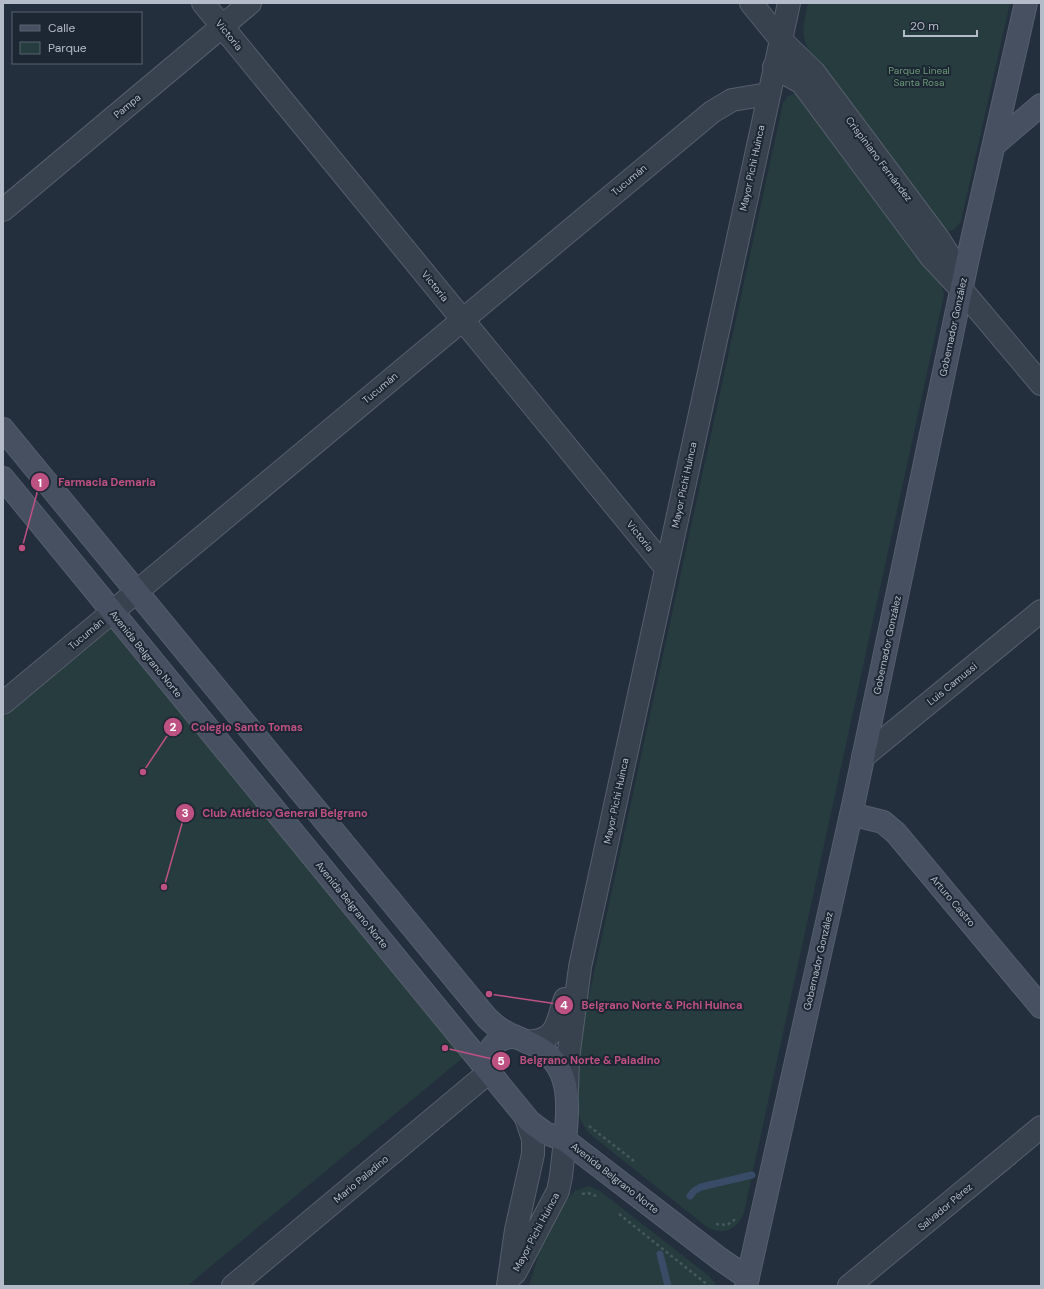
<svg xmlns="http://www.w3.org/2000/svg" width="1044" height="1289" viewBox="0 0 1044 1289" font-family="'DM Sans',sans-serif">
<rect width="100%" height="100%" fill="#242f3e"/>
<!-- green -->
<path fill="#263c3f" d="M 808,3 L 1010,3 L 961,221 L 954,230 L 946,231 L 811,54 C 799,34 804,23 808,3 Z
M 794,93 L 798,93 L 942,285 L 944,295 L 744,1212 C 738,1230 723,1236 707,1227 L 591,1135 C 581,1124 578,1116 577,1102 L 582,1028 L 783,103 L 787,97 Z
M 111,629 L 465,1056 L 187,1286 L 3,1286 L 3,718 Z
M 589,1186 L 600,1191 L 709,1276 L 717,1286 L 529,1286 L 539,1253 L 565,1202 L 575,1191 Z"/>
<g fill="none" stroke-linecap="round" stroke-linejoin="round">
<!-- stream -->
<path stroke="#394c67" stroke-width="7" d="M 690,1196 L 694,1191 L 701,1187 L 752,1175
M 660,1254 L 668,1286"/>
<!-- street casing -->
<g stroke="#565f6c" stroke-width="24">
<path id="street" d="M 203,3 L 666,568
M 751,3 L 781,40 L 814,72 L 938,238 L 949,255 L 959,281
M 774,67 L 802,83 L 931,257 L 961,289 L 1041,384
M 3,210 L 250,3
M 3,703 L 712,112 L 732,100 L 768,94
M 863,757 L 1041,611
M 527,1042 C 559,1040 556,1023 565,999
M 567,1091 L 568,1059 L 580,967 L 789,3
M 515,1273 L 558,1191 L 561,1176 L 565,1140
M 233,1286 L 489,1072
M 508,1286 L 516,1230 L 533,1154 L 533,1139 L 526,1118
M 849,1286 L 1041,1127"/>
</g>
<!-- secondary casing -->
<g stroke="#565f6c" stroke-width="24">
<path id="secondary" d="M 994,145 L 1041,105
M 3,429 L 487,1018 C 504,1035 514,1035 534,1045 C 572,1064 569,1104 565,1140
M 3,478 L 530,1122 L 545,1133 L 565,1140 L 720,1259 L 748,1278
M 851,814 L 883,822 L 896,833 L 1041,1007
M 489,1072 C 481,1055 495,1037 513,1037
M 746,1286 L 854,801 L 969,253 L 1026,3"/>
</g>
<!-- path -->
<path stroke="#44595c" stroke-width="2.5" stroke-dasharray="3 3" stroke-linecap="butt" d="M 589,1126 L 634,1161
M 582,1194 L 588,1193 L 596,1196
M 619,1214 L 709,1286
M 716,1224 L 727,1225 L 734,1220 L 736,1222"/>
<!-- street -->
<use href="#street" stroke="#38414e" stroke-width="22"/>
<!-- secondary -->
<use href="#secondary" stroke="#465061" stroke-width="22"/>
</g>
<g text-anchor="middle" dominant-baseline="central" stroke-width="4" stroke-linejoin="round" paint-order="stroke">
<!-- street labels -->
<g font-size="10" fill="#b4bcc9" stroke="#1d2633">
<text transform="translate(229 35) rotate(51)">Victoria</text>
<text transform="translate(127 106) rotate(-40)">Pampa</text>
<text transform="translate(879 159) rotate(53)">Crispiniano Fernández</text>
<text transform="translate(752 168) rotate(-78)">Mayor Pichi Huinca</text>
<text transform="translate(629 180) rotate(-40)">Tucumán</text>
<text transform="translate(435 286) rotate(51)">Victoria</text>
<text transform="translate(953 327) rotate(-78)">Gobernador González</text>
<text transform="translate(380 388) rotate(-40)">Tucumán</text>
<text transform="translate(684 485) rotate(-78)">Mayor Pichi Huinca</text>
<text transform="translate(640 536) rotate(51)">Victoria</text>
<text transform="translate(86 634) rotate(-40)">Tucumán</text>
<text transform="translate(887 645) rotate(-78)">Gobernador González</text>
<text transform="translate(146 654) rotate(51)">Avenida Belgrano Norte</text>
<text transform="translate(952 684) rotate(-39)">Luis Camussi</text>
<text transform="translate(616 801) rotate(-78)">Mayor Pichi Huinca</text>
<text transform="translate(953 901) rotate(50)">Arturo Castro</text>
<text transform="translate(352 905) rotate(51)">Avenida Belgrano Norte</text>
<text transform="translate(818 961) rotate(-77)">Gobernador González</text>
<text transform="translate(615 1178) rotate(38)">Avenida Belgrano Norte</text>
<text transform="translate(361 1179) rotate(-40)">Mario Paladino</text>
<text transform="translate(945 1207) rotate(-40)">Salvador Pérez</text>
<text transform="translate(536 1232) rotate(-62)">Mayor Pichi Huinca</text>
</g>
<!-- park labels -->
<g font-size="10" fill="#6b9a76" stroke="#1d2633">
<text x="919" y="70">Parque Lineal<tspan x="919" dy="12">Santa Rosa</tspan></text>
</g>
</g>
<!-- callouts -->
<path fill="none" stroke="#bd5182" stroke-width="1.5" d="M22 548L40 482M143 772L173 727M164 887L185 813M489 994L564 1005M445 1048L501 1061"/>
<g fill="#bd5182" stroke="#1d2633" stroke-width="1.5">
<circle cx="22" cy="548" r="4"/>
<circle cx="143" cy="772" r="4"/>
<circle cx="164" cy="887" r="4"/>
<circle cx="489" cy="994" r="4"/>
<circle cx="445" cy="1048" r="4"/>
<circle cx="40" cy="482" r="10"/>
<circle cx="173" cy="727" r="10"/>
<circle cx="185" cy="813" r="10"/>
<circle cx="564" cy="1005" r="10"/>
<circle cx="501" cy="1061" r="10"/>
</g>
<g font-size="12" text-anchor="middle" font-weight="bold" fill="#fff">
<text x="40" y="487">1</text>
<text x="173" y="731">2</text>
<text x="185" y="817">3</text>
<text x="564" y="1009">4</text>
<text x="501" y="1065">5</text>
</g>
<g font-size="11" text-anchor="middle" font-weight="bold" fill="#bd5182" stroke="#1d2633" stroke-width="4" stroke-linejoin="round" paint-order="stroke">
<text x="107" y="486">Farmacia Demaria</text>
<text x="247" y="731">Colegio Santo Tomas</text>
<text x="285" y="817">Club Atlético General Belgrano</text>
<text x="662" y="1009">Belgrano Norte &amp; Pichi Huinca</text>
<text x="590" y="1064">Belgrano Norte &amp; Paladino</text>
</g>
<!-- border -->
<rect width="1044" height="1289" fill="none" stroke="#b4bcc9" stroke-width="8"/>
<!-- legend -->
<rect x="12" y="12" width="130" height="52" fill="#1d2633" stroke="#59626f"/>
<rect x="20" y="25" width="20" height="6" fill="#465061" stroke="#59626f"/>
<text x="48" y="32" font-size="12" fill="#b4bcc9">Calle</text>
<rect x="20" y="42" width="20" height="12" fill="#263c3f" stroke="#59626f"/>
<text x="48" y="52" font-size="12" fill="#b4bcc9">Parque</text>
<!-- scale -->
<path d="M904 30v6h73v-6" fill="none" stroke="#b4bcc9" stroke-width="2"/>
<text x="910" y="30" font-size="12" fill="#b4bcc9" stroke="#1d2633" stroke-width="3" paint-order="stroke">20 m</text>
</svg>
